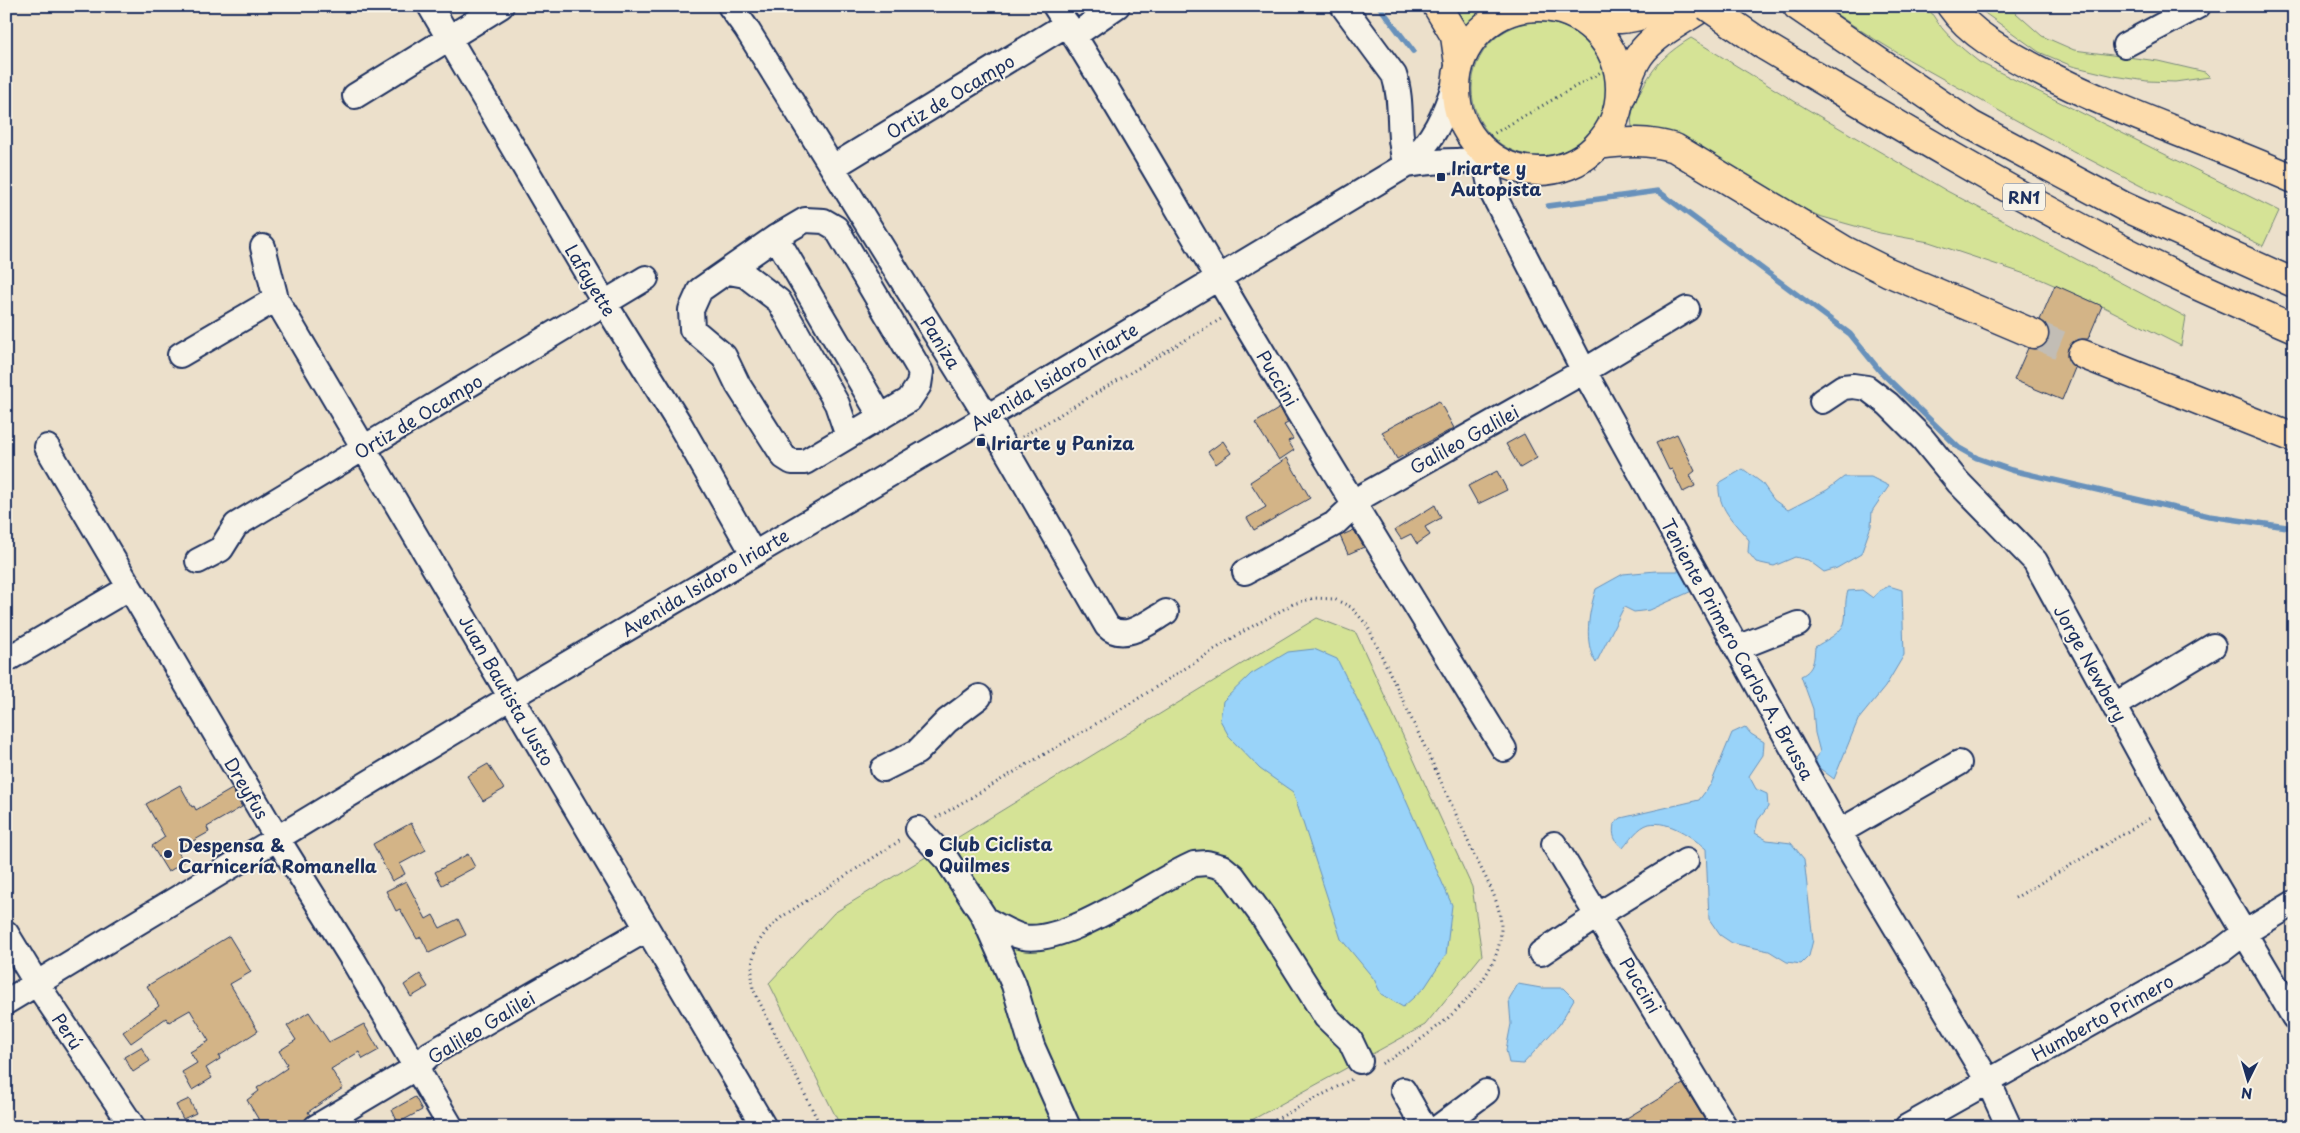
<svg xmlns="http://www.w3.org/2000/svg" width="2300" height="1133" viewBox="0 0 2300 1133" font-family="'Playpen Sans',sans-serif">
<rect width="100%" height="100%" fill="#ece0cb"/>
<filter id="ink" filterUnits="userSpaceOnUse"><feTurbulence type="fractalNoise" baseFrequency=".02" numOctaves="2"/><feDisplacementMap in="SourceGraphic" scale="10" xChannelSelector="R" yChannelSelector="G"/><feConvolveMatrix kernelMatrix="1 2 1 2 8 2 1 2 1" color-interpolation-filters="sRGB"/></filter>
<g filter="url(#ink)">
<!-- green -->
<path fill="#d5e396" stroke="#78897a" d="M 1446,6 L 1491,6 L 1478,14 L 1463,31 Z
M 1825,6 L 1928,6 C 1939,30 1959,46 1979,62 L 2279,211 L 2263,246 C 2161,197 2059,146 1961,89 C 1914,63 1868,37 1825,6 Z
M 1975,6 L 2008,6 L 2042,36 L 2074,50 L 2158,61 L 2205,72 L 2210,77 L 2175,82 L 2147,81 L 2114,76 L 2072,66 L 2039,52 Z
M1472 89a67 67 0 1 1 134 0a67 67 0 1 1-134 0Z
M 1691,38 L 1807,109 L 1947,191 L 2186,317 L 2181,346 L 2102,306 L 2040,279 L 1929,242 L 1880,233 L 1819,216 L 1634,131 C 1623,114 1650,71 1663,59 C 1671,51 1681,44 1691,38 Z
M 1317,618 L 1356,633 L 1472,887 L 1482,955 L 1425,1025 L 1239,1127 L 841,1127 L 769,983 L 834,913 Z"/>
<!-- water -->
<path fill="#99d3f9" stroke="#6791bb" d="M 1743,469 L 1762,483 L 1774,500 L 1788,510 L 1827,490 L 1844,477 L 1871,477 L 1889,486 L 1872,511 L 1871,526 L 1861,554 L 1837,568 L 1824,572 L 1808,560 L 1795,557 L 1774,566 L 1756,562 L 1748,552 L 1749,540 C 1734,522 1717,508 1719,483 Z
M 1656,571 L 1682,571 L 1694,590 L 1650,610 L 1634,612 L 1624,607 L 1596,663 C 1583,642 1589,612 1596,589 L 1623,574 Z
M 1889,586 L 1902,590 L 1904,655 L 1885,687 L 1858,720 L 1834,779 L 1818,767 L 1815,758 L 1820,752 L 1815,733 L 1813,709 L 1801,676 C 1814,670 1814,660 1815,647 C 1824,641 1839,635 1844,624 C 1847,616 1844,602 1848,591 L 1862,590 L 1873,598 L 1879,591 Z
M 1314,649 L 1337,659 L 1394,773 L 1452,905 L 1446,955 L 1425,987 L 1403,1007 L 1381,994 L 1374,979 L 1341,939 L 1293,792 L 1260,769 L 1230,738 L 1220,720 L 1223,701 L 1251,674 L 1288,652 Z
M 1745,727 L 1751,734 L 1764,742 L 1763,755 L 1749,776 L 1756,789 L 1767,794 L 1768,807 L 1758,820 L 1755,833 L 1767,840 L 1791,843 L 1804,859 L 1813,940 L 1809,956 L 1801,964 L 1787,962 L 1769,951 L 1732,943 L 1720,935 L 1709,919 L 1706,849 C 1692,837 1669,820 1649,824 C 1638,827 1630,840 1623,848 C 1614,841 1612,835 1614,824 L 1621,818 L 1699,800 L 1711,784 L 1732,733 Z
M 1518,984 L 1541,988 L 1563,988 L 1574,999 L 1559,1025 L 1523,1064 L 1509,1063 L 1506,1050 L 1511,1024 L 1509,999 Z"/>
<g fill="none" stroke-linecap="round" stroke-linejoin="round">
<!-- stream -->
<path stroke="#6791bb" stroke-width="5.5" d="M 1379,6 L 1413,51
M 1548,206 L 1658,191 L 1850,334 L 1880,371 L 1959,448 L 1977,458 L 2011,470 L 2209,516 L 2294,528"/>
</g>
<!-- building -->
<path fill="#d3b487" stroke="#1b2f5e" d="M 2055,285 L 2102,306 L 2088,339 L 2079,339 L 2073,342 L 2068,348 L 2067,357 L 2070,363 L 2075,368 L 2062,400 L 2014,380 L 2028,348 L 2036,349 L 2043,347 L 2048,341 L 2049,332 L 2046,324 L 2040,320 Z
M 1439,401 L 1454,428 L 1397,459 L 1382,432 Z
M 1280,408 L 1288,423 L 1284,425 L 1293,439 L 1288,441 L 1294,450 L 1279,460 L 1255,423 Z
M 1524,434 L 1537,458 L 1520,468 L 1506,444 Z
M 1677,434 L 1695,471 L 1690,475 L 1695,486 L 1683,492 L 1672,469 L 1669,470 L 1656,443 Z
M 1223,441 L 1231,453 L 1216,464 L 1208,452 Z
M 1287,458 L 1310,498 L 1254,530 L 1247,518 L 1266,507 L 1250,482 Z
M 1497,471 L 1507,490 L 1478,504 L 1468,486 Z
M 1435,505 L 1441,518 L 1425,527 L 1430,535 L 1417,544 L 1411,534 L 1401,539 L 1395,530 Z
M 1354,530 L 1364,547 L 1348,554 L 1340,536 Z
M 488,764 L 504,789 L 483,801 L 467,776 Z
M 180,785 L 192,807 L 194,806 L 196,810 L 232,789 L 242,807 L 207,827 L 209,832 L 177,850 L 184,862 L 168,872 L 152,846 L 165,837 L 146,804 Z
M 411,823 L 426,850 L 400,864 L 405,874 L 392,881 L 373,844 Z
M 468,854 L 475,867 L 442,885 L 435,872 Z
M 406,881 L 426,919 L 433,915 L 440,928 L 458,919 L 466,935 L 429,953 L 421,937 L 417,939 L 400,909 L 396,911 L 386,891 Z
M 229,936 L 251,972 L 230,984 L 258,1031 L 219,1056 L 220,1059 L 206,1068 L 212,1078 L 192,1090 L 182,1072 L 197,1063 L 190,1052 L 209,1041 L 190,1010 L 169,1022 L 166,1018 L 131,1043 L 123,1032 L 159,1006 L 147,986 Z
M 420,974 L 428,987 L 411,997 L 404,985 Z
M 309,1012 L 329,1042 L 364,1024 L 379,1050 L 363,1059 L 359,1052 L 331,1069 L 343,1088 L 308,1112 L 310,1115 L 303,1123 L 298,1127 L 263,1127 L 247,1100 L 259,1091 L 257,1088 L 287,1068 L 285,1065 L 287,1064 L 279,1051 L 296,1040 L 287,1026 Z
M 141,1047 L 150,1061 L 133,1072 L 124,1057 Z
M 1683,1084 L 1709,1127 L 1612,1127 Z
M 415,1097 L 422,1110 L 398,1123 L 392,1110 Z
M 189,1099 L 196,1113 L 183,1119 L 176,1105 Z"/>
<g fill="none" stroke-linecap="round" stroke-linejoin="round">
<!-- highway-tunnel -->
<path stroke="#c2bdb5" stroke-width="28" stroke-dasharray="28 14" stroke-linecap="butt" d="M 2034,334 L 2082,354"/>
<!-- minor casing -->
<g stroke="#1b2f5e" stroke-width="28">
<path id="minor" d="M 430,6 L 605,304 L 679,423 L 753,553
M 730,6 L 746,28 L 987,417 L 1107,626 C 1124,643 1149,622 1166,612
M 1055,6 C 1113,95 1165,188 1219,279 C 1312,437 1408,593 1504,749
M 1343,6 L 1394,75 C 1404,104 1396,134 1406,165
M 1075,35 L 1117,6
M 2125,45 L 2198,6
M 355,96 L 501,6
M 1485,161 L 1491,190 L 1584,371 L 1839,832 L 1988,1081 L 2009,1127
M 1406,165 C 1445,160 1469,159 1507,165
M 833,167 L 1067,24
M 805,220 L 824,221 L 836,228 L 921,372 L 919,385 L 909,400 L 805,462 L 792,462 L 784,457 L 738,385 L 724,356 L 692,329 L 691,310 L 700,290 L 776,237 Z
M 776,237 L 881,417
M 263,247 L 276,299 L 764,1127
M 729,272 L 745,275 L 779,301 L 837,404 L 848,436
M 180,355 L 276,299
M 1822,401 L 1843,387 L 1853,386 L 1867,388 L 1888,404 L 1922,438 L 1958,482 L 2035,561 L 2169,806 L 2294,1017
M 47,447 L 277,838 L 353,960 L 451,1127
M 198,561 L 221,549 L 236,525 L 646,278
M 1245,572 L 1334,524 L 1365,495 L 1584,371 L 1687,309
M 1737,648 L 1798,624
M 6,660 L 129,588
M 2115,705 L 2213,646
M 883,769 L 917,752 L 947,721 L 979,697
M 918,829 L 947,860 L 983,915 L 1014,985 L 1032,1046 L 1068,1127
M 1839,832 L 1959,763
M 1554,844 L 1725,1127
M 985,919 C 996,925 1011,934 1023,937 C 1067,945 1151,883 1194,864 L 1207,863 L 1222,867 L 1233,876 L 1263,917 L 1326,1017 L 1350,1040 L 1360,1061
M 6,933 L 37,984 L 133,1127
M 1541,953 L 1598,915 L 1686,861
M 6,1002 L 511,697 L 987,417 L 1406,165 C 1434,141 1445,114 1456,80
M 1403,1090 L 1424,1127
M 316,1127 L 417,1067 L 430,1054 L 647,929
M 1439,1127 L 1486,1092
M 1907,1127 L 2222,950 L 2244,933 L 2294,903"/>
</g>
<!-- major casing -->
<g stroke="#1b2f5e" stroke-width="31">
<path id="major" d="M1456 89a82 82 0 1 1 164 0a82 82 0 1 1-164 0Z
M 1575,15 C 1603,19 1633,25 1658,6
M 1622,95 C 1627,82 1631,68 1639,56 C 1654,34 1683,20 1705,6"/>
</g>
<!-- highway casing -->
<g stroke="#1b2f5e" stroke-width="31">
<path id="highway" d="M 1437,6 L 1455,36 L 1459,64
M 1797,6 L 1971,125 L 2125,207 L 2294,283
M 1951,6 C 1971,35 2006,53 2036,69 C 2119,113 2208,141 2294,179
M 1765,46 C 1876,112 1987,179 2102,239 C 2164,272 2229,300 2294,328
M 1599,145 C 1626,141 1648,140 1675,148 L 1844,250 L 1888,272 L 2034,334
M 2082,354 L 2294,438"/>
</g>
<!-- path -->
<path stroke="#1b2f5e" stroke-width="3" stroke-dasharray="1 4" stroke-linecap="butt" d="M1468 90a70 70 0 1 1 140 0a70 70 0 1 1-140 0Z
M 1486,138 L 1606,69
M 1513,185 C 1544,189 1569,179 1596,168
M 1022,437 L 1221,319
M 936,818 L 1128,705 L 1242,632 L 1293,604 L 1314,598 L 1334,599 L 1351,607 L 1367,625 C 1402,699 1438,773 1471,848 C 1482,872 1502,902 1501,929 C 1500,987 1426,1040 1379,1065
M 2015,898 L 2152,817
M 821,1127 L 753,989 C 749,953 756,938 783,916 L 901,840
M 1262,1127 L 1352,1079"/>
<!-- minor -->
<use href="#minor" stroke="#f7f3e8" stroke-width="24"/>
<!-- major -->
<use href="#major" stroke="#fddcac" stroke-width="28"/>
<!-- highway -->
<use href="#highway" stroke="#fddcac" stroke-width="28"/>
<!-- highway-bridge casing -->
<g stroke="#1b2f5e" stroke-width="31" stroke-linecap="butt">
<path id="highway-bridge" d="M 1707,6 L 1765,46"/>
</g>
<!-- highway-bridge -->
<use href="#highway-bridge" stroke="#fddcac" stroke-width="28"/>
</g>
</g>
<!-- markers -->
<g fill="#1b2f5e" stroke="#f7f3e8" stroke-width="2">
<rect x="1436" y="172" width="10" height="10" rx="2.5"/>
<rect x="976" y="437" width="10" height="10" rx="2.5"/>
<circle cx="929" cy="853" r="5"/>
<circle cx="168" cy="854" r="5"/>
</g>
<g text-anchor="middle" dominant-baseline="central" stroke-width="4" stroke-linejoin="round" paint-order="stroke">
<!-- shield labels -->
<rect fill="#f7f3e8" stroke="#5d6a87" stroke-width="1" x="2003" y="183.5" width="42" height="27" rx="4"/>
<g font-size="16" font-weight="bold" fill="#1b2f5e">
<text x="2024" y="197">RN1</text>
</g>
<!-- street labels -->
<g font-size="18" fill="#1b2f5e" stroke="#f7f3e8">
<text transform="translate(950 96) rotate(-31)">Ortiz de Ocampo</text>
<text transform="translate(591 280) rotate(59)">Lafayette</text>
<text transform="translate(941 342) rotate(58)">Paniza</text>
<text transform="translate(1054 376) rotate(-31)">Avenida Isidoro Iriarte</text>
<text transform="translate(1278 378) rotate(59)">Puccini</text>
<text transform="translate(418 416) rotate(-31)">Ortiz de Ocampo</text>
<text transform="translate(1464 439) rotate(-29)">Galileo Galilei</text>
<text transform="translate(705 582) rotate(-31)">Avenida Isidoro Iriarte</text>
<text transform="translate(1738 649) rotate(61)">Teniente Primero Carlos A. Brussa</text>
<text transform="translate(2091 663) rotate(61)">Jorge Newbery</text>
<text transform="translate(507 690) rotate(60)">Juan Bautista Justo</text>
<text transform="translate(247 788) rotate(59)">Dreyfus</text>
<text transform="translate(1641 985) rotate(59)">Puccini</text>
<text transform="translate(2102 1017) rotate(-29)">Humberto Primero</text>
<text transform="translate(481 1027) rotate(-31)">Galileo Galilei</text>
<text transform="translate(68 1031) rotate(56)">Perú</text>
</g>
<!-- poi labels -->
<g font-size="18" font-weight="bold" fill="#1b2f5e" stroke="#f7f3e8" text-anchor="start">
<text x="1451" y="167">Iriarte y<tspan x="1451" dy="21">Autopista</tspan></text>
<text x="991" y="442">Iriarte y Paniza</text>
<text x="939" y="843">Club Ciclista<tspan x="939" dy="21">Quilmes</tspan></text>
<text x="178" y="844">Despensa &amp;<tspan x="178" dy="21">Carnicería Romanella</tspan></text>
</g>
</g>
<!-- margin -->
<rect width="2300" height="1133" fill="none" stroke="#f7f3e8" stroke-width="25"/>
<rect x="12" y="12" width="2275" height="1108" fill="none" stroke="#1b2f5e" stroke-width="2" filter="url(#ink)"/>
<!-- north arrow -->
<g transform="translate(2248 1080) rotate(185)" stroke="#f7f3e8" stroke-width="4" paint-order="stroke">
<path d="M0-4L9 19L0 12L-9 19Z" fill="#1b2f5e"/>
<text y="-8" font-size="14" font-weight="bold" text-anchor="middle" fill="#1b2f5e">N</text>
</g>
</svg>
